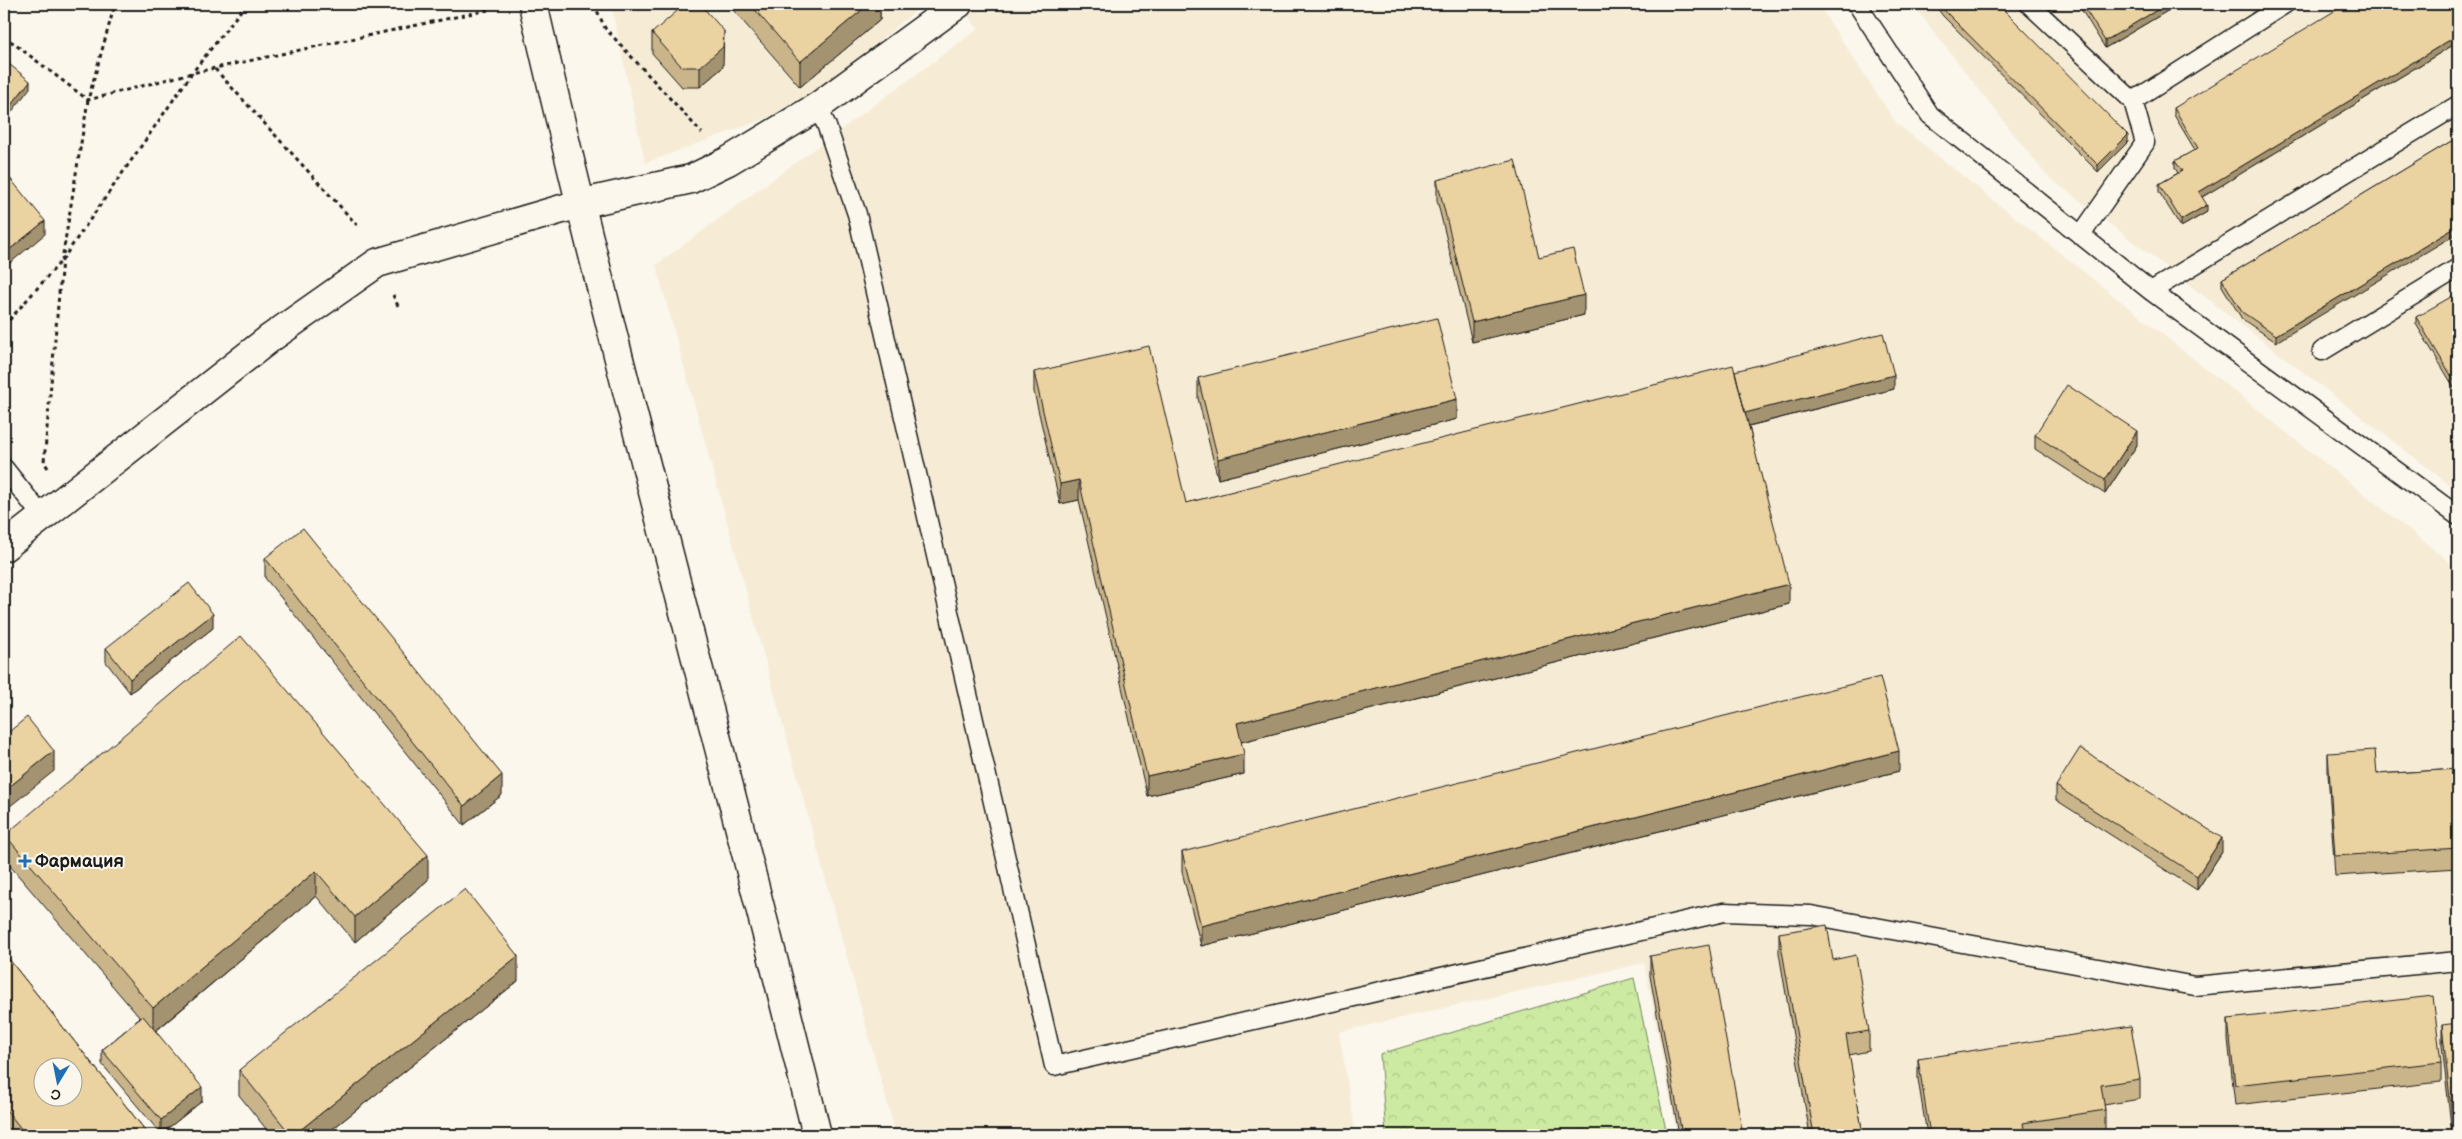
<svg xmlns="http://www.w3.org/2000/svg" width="2462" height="1139" viewBox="0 0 2462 1139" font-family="'Balsamiq Sans',sans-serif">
<defs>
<pattern id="forest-crowns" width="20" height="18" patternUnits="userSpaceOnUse" patternTransform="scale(1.25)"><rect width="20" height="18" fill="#cdeaa2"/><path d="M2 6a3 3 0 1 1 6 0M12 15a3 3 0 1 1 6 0" fill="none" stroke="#afc88b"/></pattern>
</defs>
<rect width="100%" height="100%" fill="#fbf7ec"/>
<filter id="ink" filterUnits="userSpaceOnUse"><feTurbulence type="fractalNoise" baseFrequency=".02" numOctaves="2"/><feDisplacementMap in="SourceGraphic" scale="10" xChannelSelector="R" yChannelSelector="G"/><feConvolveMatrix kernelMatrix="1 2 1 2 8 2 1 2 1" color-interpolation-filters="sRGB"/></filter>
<g filter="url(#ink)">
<!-- built -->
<path fill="#f6ecd6" d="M 611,4 L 924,4 L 800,106 L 645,163 Z
M 959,4 L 1818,4 L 1896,123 L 2446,559 L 2458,574 L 2458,1135 L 1677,1135 L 1644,963 L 1339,1032 L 1356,1135 L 896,1135 L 656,265 L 978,29 Z
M 1912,4 L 2458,4 L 2458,491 L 2046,175 Z"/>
<!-- forest -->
<path fill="url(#forest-crowns)" stroke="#74835f" d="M 1634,978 L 1667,1135 L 1386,1135 L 1380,1054 Z"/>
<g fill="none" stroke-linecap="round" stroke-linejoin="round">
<!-- service casing -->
<g stroke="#1c1c1c" stroke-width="21">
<path id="service" d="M 1857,4 L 1930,115 L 2151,291 L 2458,516
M 2029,4 L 2133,101
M 817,107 L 826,124 L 857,214 L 1054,1066 L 1724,912 L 1811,915 L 2195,986 L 2458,961
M 2081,235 L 2145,143 L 2133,101 L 2285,4
M 2151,291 L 2458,105
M 2322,351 L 2458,268
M 4,468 L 42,516"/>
</g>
<!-- minor casing -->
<g stroke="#1c1c1c" stroke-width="31">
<path id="minor" d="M 579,204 L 691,179 L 728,161 L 817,107 L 958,4"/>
</g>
<!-- tertiary casing -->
<g stroke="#1c1c1c" stroke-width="31">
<path id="tertiary" d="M 533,4 C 620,383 725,758 817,1135
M 4,547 L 269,339 L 377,263 L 579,204"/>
</g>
<!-- path -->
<path stroke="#1c1c1c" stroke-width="3" stroke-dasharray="4 4" stroke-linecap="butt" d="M 594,4 L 605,28 L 702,133
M 4,36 L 88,100 L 192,73 L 488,10
M 215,69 L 357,225
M 393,295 L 399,308
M 4,326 L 62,260 L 192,73 L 246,4
M 48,468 L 44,462 L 62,260 L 88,100 L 115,4"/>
<!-- service -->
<use href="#service" stroke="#fbf7ec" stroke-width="18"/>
<!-- minor -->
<use href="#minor" stroke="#fbf7ec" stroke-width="28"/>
<!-- tertiary -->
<use href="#tertiary" stroke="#fbf7ec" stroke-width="28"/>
</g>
<!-- wall -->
<path fill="#cab58a" stroke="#1c1c1c" d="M 728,4 L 880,4 L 880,20 L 800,87 Z
M 1934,4 L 1998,4 L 2128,142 L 2098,172 L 1943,16 Z
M 2078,4 L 2179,4 L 2105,48 Z
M 2458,4 L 2458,42 L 2202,197 L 2207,212 L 2181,227 L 2159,192 L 2159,184 L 2178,173 L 2175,168 L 2175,161 L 2195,150 L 2174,115 L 2174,108 Z
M 652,33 L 723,67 L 700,87 L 682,87 L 652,53 Z
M 2458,137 L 2276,342 L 2242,319 L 2222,286 L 2222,279 Z
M 1437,180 L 1539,257 L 1584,315 L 1472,342 L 1437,200 Z
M 2458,298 L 2458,394 L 2416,324 L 2416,317 Z
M 1735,371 L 1894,389 L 1749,426 L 1789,604 L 1241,742 L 1244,774 L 1147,796 L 1079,500 L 1060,504 L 1034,392 L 1034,372 L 1186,503 Z
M 1198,378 L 1457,419 L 1218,479 L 1198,398 Z
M 2035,435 L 2137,445 L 2105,494 L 2035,449 Z
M 265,558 L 502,795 L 464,825 L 265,578 Z
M 213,628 L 130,693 L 106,662 L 106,648 Z
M 2328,753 L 2377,774 L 2458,769 L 2458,868 L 2335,876 L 2328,773 Z
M 1899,771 L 1201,946 L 1182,872 L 1182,852 Z
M 2056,786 L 2222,852 L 2197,890 L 2056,800 Z
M 5,835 L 428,880 L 355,942 L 316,896 L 156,1031 L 202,1101 L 161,1134 L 102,1064 L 102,1050 L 140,1018 L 5,860 Z
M 1779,933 L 1833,960 L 1869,1031 L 1869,1051 L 1849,1055 L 1863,1135 L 1810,1135 L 1779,953 Z
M 4,953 L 149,1135 L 6,1135 L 4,1132 Z
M 1650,956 L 1743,1135 L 1679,1135 L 1650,976 Z
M 518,981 L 325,1135 L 271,1135 L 239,1095 L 239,1070 Z
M 2228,1019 L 2441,1062 L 2441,1082 L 2235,1105 L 2228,1039 Z
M 2442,1025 L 2458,1135 L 2452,1135 L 2442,1045 Z
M 1918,1059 L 2140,1079 L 2140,1099 L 2104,1105 L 2105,1110 L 2105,1130 L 2073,1135 L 1927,1135 L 1918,1079 Z"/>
<!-- shaded-wall -->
<path fill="#a49371" stroke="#1c1c1c" d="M 869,4 L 880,4 L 880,20 L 800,87 L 800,62 Z
M 2167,4 L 2179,4 L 2105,48 L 2105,41 Z
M 724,31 L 723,67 L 700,87 L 700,67 Z
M 2458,35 L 2458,42 L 2199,199 L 2199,192 Z
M 30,81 L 30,88 L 4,122 L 4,114 Z
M 2128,135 L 2128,142 L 2098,172 L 2098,165 Z
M 2207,205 L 2207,212 L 2181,227 L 2181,220 Z
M 45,221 L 45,234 L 4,268 L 4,254 Z
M 2458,226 L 2458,233 L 2276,342 L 2276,335 Z
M 1584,295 L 1584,315 L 1472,342 L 1472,322 Z
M 1894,375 L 1894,389 L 1744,427 L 1744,413 Z
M 1457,399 L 1457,419 L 1218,479 L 1218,459 Z
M 2137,431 L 2137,445 L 2105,494 L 2105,480 Z
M 1079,480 L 1079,500 L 1060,504 L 1060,484 Z
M 1789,584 L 1789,604 L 1237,743 L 1237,723 Z
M 213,614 L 213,628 L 130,693 L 130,679 Z
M 54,751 L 54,771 L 4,811 L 4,791 Z
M 1899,751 L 1899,771 L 1201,946 L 1201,926 Z
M 1244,754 L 1244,774 L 1147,796 L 1147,776 Z
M 502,775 L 502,795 L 464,825 L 464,806 Z
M 2222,838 L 2222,852 L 2197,890 L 2197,876 Z
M 428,855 L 428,880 L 355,942 L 355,917 Z
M 316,871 L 316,896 L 153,1033 L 153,1008 Z
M 518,956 L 518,981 L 325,1135 L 294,1135 Z
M 202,1087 L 202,1101 L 161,1134 L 161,1120 Z"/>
<!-- building -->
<path fill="#ebd2a1" stroke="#1c1c1c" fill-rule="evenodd" d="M 685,4 L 700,4 L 724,31 L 723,47 L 700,67 L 682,67 L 652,33 Z
M 750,4 L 869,4 L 800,62 Z
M 1939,4 L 1998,4 L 2128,135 L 2098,165 L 1943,9 Z
M 2082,4 L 2167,4 L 2105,41 Z
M 2346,4 L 2458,4 L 2458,35 L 2199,192 L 2207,205 L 2181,220 L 2159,184 L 2182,171 L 2175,161 L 2198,148 L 2174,108 Z
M 4,60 L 30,81 L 4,114 Z
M 2458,137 L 2458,226 L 2276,335 L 2242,312 L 2222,279 Z
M 1515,160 L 1539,257 L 1573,249 L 1584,295 L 1472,322 L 1437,180 Z
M 4,171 L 45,221 L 4,254 Z
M 2456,294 L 2458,298 L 2458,387 L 2416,317 Z
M 1437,318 L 1457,399 L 1218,459 L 1198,378 Z
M 1883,333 L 1894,375 L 1745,413 L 1735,371 Z
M 1149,346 L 1186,503 L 1733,365 L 1789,584 L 1237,723 L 1244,754 L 1147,776 L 1079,480 L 1060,484 L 1034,372 Z
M 2067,385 L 2137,431 L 2105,480 L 2035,435 Z
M 303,528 L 502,775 L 464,806 L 265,558 Z
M 189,583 L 213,614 L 130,679 L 106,648 Z
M 241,636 L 428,855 L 355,917 L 316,871 L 153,1008 L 5,835 Z
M 1880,677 L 1899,751 L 1201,926 L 1182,852 Z
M 27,717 L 54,751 L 4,791 L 4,736 Z
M 2080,748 L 2222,838 L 2197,876 L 2056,786 Z
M 2375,750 L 2377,774 L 2458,769 L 2458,848 L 2335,856 L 2328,753 Z
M 465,889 L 518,956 L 294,1135 L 291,1135 L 239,1070 Z
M 1827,925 L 1833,960 L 1856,955 L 1869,1031 L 1846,1035 L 1863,1135 L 1814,1135 L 1779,933 Z
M 1709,945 L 1743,1135 L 1682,1135 L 1650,956 Z
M 4,953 L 149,1135 L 26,1135 L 4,1107 ZM 42,1066 L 72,1066 L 72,1096 L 42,1096 Z
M 2433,996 L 2441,1062 L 2235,1085 L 2228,1019 Z
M 143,1016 L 202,1087 L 161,1120 L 102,1050 Z
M 2458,1023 L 2458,1135 L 2454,1135 L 2442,1025 Z
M 2131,1026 L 2140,1079 L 2101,1085 L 2105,1110 L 2023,1123 L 2025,1135 L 1930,1135 L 1918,1059 Z
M 1190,1128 L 1191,1135 L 1171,1135 L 1171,1130 Z"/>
</g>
<!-- markers -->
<path fill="#1f6fb2" stroke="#fbf7ec" stroke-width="2" d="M22.5 853.5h5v5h5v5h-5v5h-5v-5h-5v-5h5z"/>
<g text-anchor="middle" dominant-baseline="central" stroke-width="4" stroke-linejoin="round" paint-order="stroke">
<!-- poi labels -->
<g font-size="18" font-weight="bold" fill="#1c1c1c" stroke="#fbf7ec" text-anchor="start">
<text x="35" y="861">Фармация</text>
</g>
</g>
<!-- margin -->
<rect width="2462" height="1139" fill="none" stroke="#fbf7ec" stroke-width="20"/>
<rect x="10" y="10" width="2442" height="1119" fill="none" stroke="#1c1c1c" stroke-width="2" filter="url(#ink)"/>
<!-- north arrow -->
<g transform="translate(58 1082) rotate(190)"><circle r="24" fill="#fbf7ec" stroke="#a29f99"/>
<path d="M0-4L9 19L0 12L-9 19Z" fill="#1f6fb2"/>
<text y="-8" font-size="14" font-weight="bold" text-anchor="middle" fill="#1c1c1c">С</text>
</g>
</svg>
